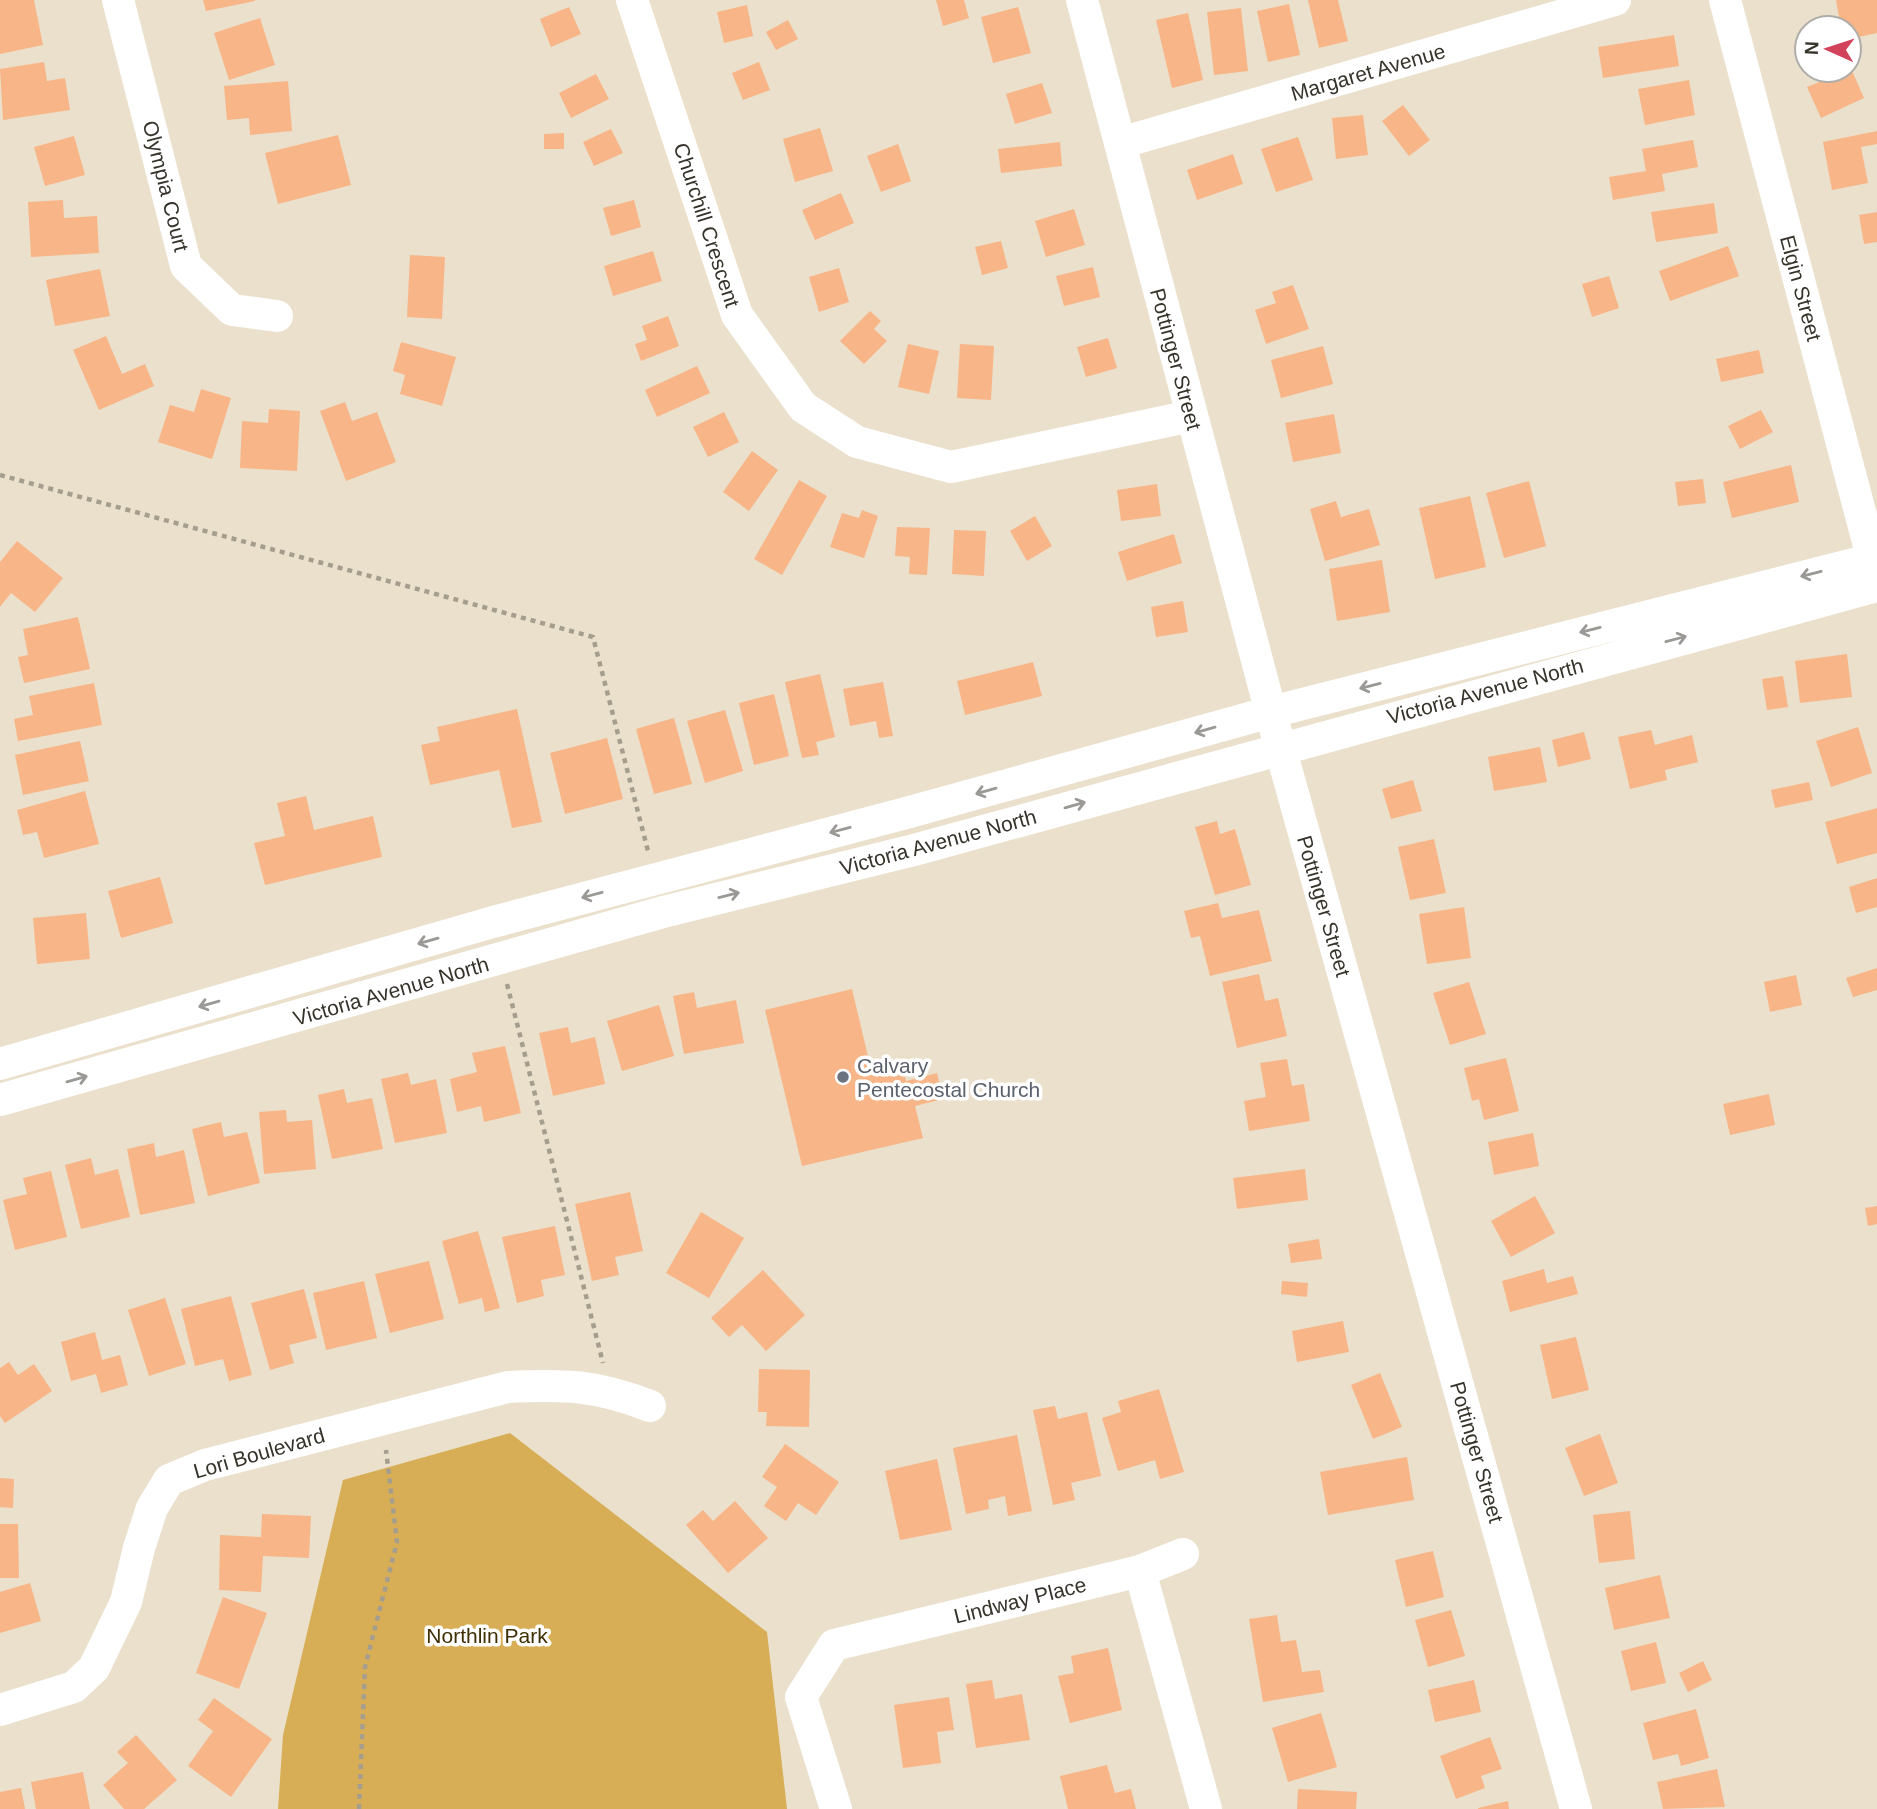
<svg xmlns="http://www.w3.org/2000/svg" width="1877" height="1809" viewBox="0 0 1877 1809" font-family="Helvetica,sans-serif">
<rect width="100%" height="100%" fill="#eae0cc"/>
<!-- green -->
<path fill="#d7ae55" d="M 510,1433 L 767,1632 L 787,1809 L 278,1809 L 283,1735 L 343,1480 Z"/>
<!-- building -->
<path fill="#f8b587" d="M 0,0 L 34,0 L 43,45 L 0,54 Z
M 203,0 L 255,0 L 255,1 L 206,11 Z
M 936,0 L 964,0 L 969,18 L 943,26 Z
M 1308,0 L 1338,0 L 1348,41 L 1319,48 Z
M 1836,0 L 1877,0 L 1877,33 L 1849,39 L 1849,28 L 1841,28 Z
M 1289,4 L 1300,55 L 1268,62 L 1257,11 Z
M 747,5 L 753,36 L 724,43 L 717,12 Z
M 569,7 L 581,34 L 551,47 L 540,19 Z
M 1018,7 L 1031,53 L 993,63 L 981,17 Z
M 1241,8 L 1248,71 L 1214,75 L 1207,12 Z
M 1188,13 L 1203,80 L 1172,88 L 1156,20 Z
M 260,18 L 275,65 L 229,80 L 214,33 Z
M 788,20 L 798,39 L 776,50 L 766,32 Z
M 1674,35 L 1679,66 L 1603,78 L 1598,47 Z
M 44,62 L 47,81 L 65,78 L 70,110 L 3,120 L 0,69 Z
M 759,62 L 770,90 L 743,100 L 732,73 Z
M 1849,64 L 1864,98 L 1821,118 L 1807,87 L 1849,70 Z
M 596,74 L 609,99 L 571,118 L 559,93 Z
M 1689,80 L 1695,115 L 1645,125 L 1638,89 Z
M 288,81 L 292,131 L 250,135 L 249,118 L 227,120 L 224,86 Z
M 1042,83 L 1052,113 L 1015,124 L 1006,94 Z
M 1403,105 L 1430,140 L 1409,156 L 1382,121 Z
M 1363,115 L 1368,155 L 1336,159 L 1332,118 Z
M 820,128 L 833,171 L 795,182 L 783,139 Z
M 611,129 L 623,153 L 594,166 L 583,142 Z
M 1877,131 L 1877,144 L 1861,147 L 1868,183 L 1832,190 L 1823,142 Z
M 564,133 L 564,149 L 544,149 L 544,134 Z
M 338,135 L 351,185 L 278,204 L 265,153 Z
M 74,136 L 85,175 L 45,186 L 34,147 Z
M 1298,137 L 1313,180 L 1276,192 L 1261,149 Z
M 1693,140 L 1698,167 L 1662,174 L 1665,191 L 1613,200 L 1609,177 L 1646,171 L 1642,149 Z
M 1060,142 L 1062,166 L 1001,173 L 998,149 Z
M 898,144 L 911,181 L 881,192 L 867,156 Z
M 1233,154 L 1243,184 L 1197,200 L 1187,170 Z
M 841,193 L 854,223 L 815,240 L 802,210 Z
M 63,200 L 64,218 L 97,216 L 99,253 L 31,257 L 28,202 Z
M 634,200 L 641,227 L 611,236 L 603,208 Z
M 1714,203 L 1718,233 L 1656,242 L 1651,212 Z
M 1074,209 L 1085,245 L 1046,257 L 1035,221 Z
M 1877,212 L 1877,242 L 1864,244 L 1859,215 Z
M 1001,241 L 1008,268 L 982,275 L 975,247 Z
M 1728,246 L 1739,276 L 1670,301 L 1659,271 Z
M 653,251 L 662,281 L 613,296 L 604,266 Z
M 410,255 L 445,257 L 442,319 L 407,317 Z
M 1093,267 L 1100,297 L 1064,306 L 1056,276 Z
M 839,268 L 849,302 L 819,312 L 809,277 Z
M 100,269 L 110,316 L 55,326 L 46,280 Z
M 1609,276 L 1619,308 L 1592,317 L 1582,284 Z
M 1293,285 L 1309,329 L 1266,344 L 1255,310 L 1276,303 L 1272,292 Z
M 870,311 L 881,321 L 874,329 L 887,341 L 864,364 L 840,341 Z
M 668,316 L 679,346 L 641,361 L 635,344 L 647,340 L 642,326 Z
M 106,336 L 122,374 L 145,364 L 154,386 L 99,410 L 73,350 Z
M 1108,338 L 1117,368 L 1086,377 L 1077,347 Z
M 401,342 L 456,357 L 442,406 L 400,394 L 405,375 L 393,371 Z
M 908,344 L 939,351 L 929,394 L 898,387 Z
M 960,344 L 994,346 L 991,400 L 957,398 Z
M 1323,346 L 1333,384 L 1281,398 L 1271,360 Z
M 1759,350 L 1764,373 L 1721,382 L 1716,359 Z
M 697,366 L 710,393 L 657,417 L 645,390 Z
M 201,389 L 231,398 L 212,459 L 158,442 L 170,405 L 194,412 Z
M 345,402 L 352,421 L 377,412 L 396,462 L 346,481 L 320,411 Z
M 269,409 L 300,411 L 297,471 L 240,468 L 242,421 L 268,423 Z
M 1761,410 L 1773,432 L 1740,449 L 1728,426 Z
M 724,412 L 739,442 L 708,457 L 693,427 Z
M 1334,414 L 1341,453 L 1293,462 L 1285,423 Z
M 752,451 L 778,470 L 749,511 L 723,492 Z
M 1791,465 L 1799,502 L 1732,518 L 1723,482 Z
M 1703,479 L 1706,503 L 1678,506 L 1675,482 Z
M 799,480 L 827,496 L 782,575 L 754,559 Z
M 1529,481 L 1546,546 L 1504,558 L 1486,493 Z
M 1157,484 L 1161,516 L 1121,521 L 1117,490 Z
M 1470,496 L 1486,567 L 1435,579 L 1419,508 Z
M 1336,501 L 1341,517 L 1369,509 L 1380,545 L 1325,561 L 1310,509 Z
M 862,510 L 878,516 L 864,558 L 830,547 L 842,513 L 859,518 Z
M 1035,516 L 1052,546 L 1027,561 L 1010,531 Z
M 897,527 L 930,528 L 927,575 L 909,574 L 910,557 L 895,556 Z
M 954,530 L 986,531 L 984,576 L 952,574 Z
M 1174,534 L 1182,563 L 1127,581 L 1118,552 Z
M 17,541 L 63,578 L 35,612 L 11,593 L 0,607 L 0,562 Z
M 1382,560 L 1390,612 L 1337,621 L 1329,569 Z
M 1183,601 L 1188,632 L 1156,637 L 1151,607 Z
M 78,617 L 90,669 L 24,683 L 18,657 L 28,655 L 23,629 Z
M 1847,654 L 1852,697 L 1800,703 L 1795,661 Z
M 1033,662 L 1042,696 L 965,715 L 957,681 Z
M 820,674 L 835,737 L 816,742 L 819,755 L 802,758 L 785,682 Z
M 1783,676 L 1788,707 L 1767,710 L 1762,679 Z
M 883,682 L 893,736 L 879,738 L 876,721 L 850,726 L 843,689 Z
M 94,683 L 102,725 L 18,741 L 14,719 L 33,715 L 29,696 Z
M 774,694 L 789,756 L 754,765 L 739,703 Z
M 517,709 L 542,822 L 512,828 L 499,770 L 430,785 L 421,745 L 440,741 L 437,727 Z
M 725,710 L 743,771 L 705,783 L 687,721 Z
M 674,718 L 692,784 L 654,794 L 636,729 Z
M 1858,727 L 1872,773 L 1831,787 L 1816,741 Z
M 1651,730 L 1655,745 L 1692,735 L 1698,762 L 1665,770 L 1667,780 L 1630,789 L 1618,737 Z
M 1584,732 L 1591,759 L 1558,767 L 1552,740 Z
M 607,738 L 623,799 L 565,814 L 550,753 Z
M 80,741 L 89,781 L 23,795 L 15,755 Z
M 1540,747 L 1547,782 L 1494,791 L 1488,757 Z
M 1413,780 L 1422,811 L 1391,819 L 1382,789 Z
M 1809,782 L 1813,800 L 1775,808 L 1771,790 Z
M 85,791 L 99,844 L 44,858 L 37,832 L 23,835 L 17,810 Z
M 306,796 L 314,830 L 373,816 L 382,857 L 265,885 L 254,843 L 285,836 L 277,803 Z
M 1877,808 L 1877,853 L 1837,864 L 1825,822 Z
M 1217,821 L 1220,834 L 1235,829 L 1251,885 L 1215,895 L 1195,827 Z
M 1434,839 L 1446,893 L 1410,900 L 1398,847 Z
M 160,877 L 173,923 L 121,938 L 108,891 Z
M 1877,878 L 1877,907 L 1856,913 L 1849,887 Z
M 1218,903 L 1222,918 L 1259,910 L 1272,961 L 1210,976 L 1200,936 L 1191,938 L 1184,911 Z
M 1464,907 L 1471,958 L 1427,964 L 1419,914 Z
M 86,913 L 90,959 L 37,964 L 33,918 Z
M 1877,968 L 1877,990 L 1853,997 L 1846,978 Z
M 1259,974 L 1265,1001 L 1278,998 L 1287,1036 L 1237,1048 L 1222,982 Z
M 1796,975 L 1802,1005 L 1770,1012 L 1764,982 Z
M 1469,982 L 1486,1034 L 1450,1045 L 1433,993 Z
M 852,989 L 871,1069 L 901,1062 L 906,1081 L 937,1073 L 943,1099 L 915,1106 L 923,1138 L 802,1166 L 765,1010 Z
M 694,992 L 697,1008 L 736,1000 L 744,1043 L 684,1054 L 673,996 Z
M 659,1005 L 674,1056 L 622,1071 L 607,1021 Z
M 568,1027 L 571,1043 L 595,1037 L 605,1084 L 553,1096 L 539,1033 Z
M 505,1046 L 521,1113 L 484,1122 L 481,1106 L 457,1112 L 450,1079 L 477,1072 L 472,1053 Z
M 1506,1058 L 1519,1111 L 1484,1120 L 1479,1099 L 1472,1101 L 1464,1068 Z
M 1287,1059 L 1292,1086 L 1304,1084 L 1310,1121 L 1249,1131 L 1244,1101 L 1266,1097 L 1260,1063 Z
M 408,1073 L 411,1085 L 436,1079 L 447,1133 L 395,1143 L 381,1079 Z
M 344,1089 L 347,1103 L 372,1098 L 383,1149 L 332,1159 L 318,1095 Z
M 1769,1094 L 1775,1125 L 1730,1135 L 1723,1104 Z
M 286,1110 L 287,1122 L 312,1120 L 316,1169 L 264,1174 L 259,1112 Z
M 221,1122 L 224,1137 L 247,1132 L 260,1183 L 208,1196 L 192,1129 Z
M 1533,1133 L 1539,1166 L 1494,1175 L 1488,1142 Z
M 154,1143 L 156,1157 L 184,1150 L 195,1203 L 140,1215 L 127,1149 Z
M 91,1158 L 95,1175 L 118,1169 L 130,1217 L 81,1229 L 65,1165 Z
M 1305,1169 L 1308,1200 L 1237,1209 L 1233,1178 Z
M 51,1171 L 67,1237 L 15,1250 L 3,1200 L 27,1194 L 23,1178 Z
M 630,1192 L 643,1251 L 615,1257 L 619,1275 L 592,1281 L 575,1204 Z
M 1535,1196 L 1555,1233 L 1511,1257 L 1491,1221 Z
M 1877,1206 L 1877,1224 L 1868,1226 L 1865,1208 Z
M 701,1212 L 744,1238 L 709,1298 L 666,1273 Z
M 555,1226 L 565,1275 L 541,1280 L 544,1296 L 517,1303 L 502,1237 Z
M 478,1231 L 500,1308 L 485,1312 L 482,1298 L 459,1304 L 442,1241 Z
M 1319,1239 L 1322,1259 L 1291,1263 L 1288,1244 Z
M 429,1261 L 444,1319 L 390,1333 L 375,1274 Z
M 1544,1269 L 1547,1283 L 1573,1276 L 1578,1294 L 1510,1312 L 1502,1281 Z
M 763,1270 L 805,1315 L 766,1351 L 742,1325 L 729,1337 L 711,1318 Z
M 364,1281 L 377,1338 L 326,1350 L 313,1293 Z
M 1282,1281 L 1308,1283 L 1307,1297 L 1281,1294 Z
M 304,1289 L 317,1338 L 289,1345 L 294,1363 L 270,1370 L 251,1303 Z
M 231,1296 L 252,1375 L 229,1381 L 223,1359 L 195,1366 L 181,1309 Z
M 165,1298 L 186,1364 L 149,1376 L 128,1310 Z
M 1343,1321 L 1349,1352 L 1297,1362 L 1292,1331 Z
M 95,1332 L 102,1360 L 120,1355 L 128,1385 L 101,1393 L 96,1374 L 71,1381 L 61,1342 Z
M 1576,1337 L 1589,1390 L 1552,1399 L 1540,1345 Z
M 9,1362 L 18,1375 L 34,1364 L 52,1391 L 5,1423 L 0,1416 L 0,1368 Z
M 759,1369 L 810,1370 L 809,1427 L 766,1426 L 767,1412 L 758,1412 Z
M 1380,1373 L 1402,1427 L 1373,1439 L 1351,1385 Z
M 1159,1389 L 1184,1472 L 1160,1479 L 1155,1460 L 1118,1471 L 1102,1418 L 1121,1412 L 1118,1401 Z
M 1055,1406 L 1058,1419 L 1087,1412 L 1101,1476 L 1071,1483 L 1075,1500 L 1053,1505 L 1033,1410 Z
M 1600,1434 L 1618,1483 L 1584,1496 L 1565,1448 Z
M 1017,1435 L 1032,1511 L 1008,1516 L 1005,1496 L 988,1500 L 989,1509 L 966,1514 L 953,1448 Z
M 785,1444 L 839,1482 L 816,1515 L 798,1503 L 786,1521 L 764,1506 L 777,1487 L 762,1477 Z
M 1407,1457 L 1414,1500 L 1328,1515 L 1320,1472 Z
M 937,1459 L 952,1530 L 900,1540 L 885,1471 Z
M 0,1478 L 14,1479 L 13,1508 L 0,1507 Z
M 735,1501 L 768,1538 L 728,1573 L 686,1525 L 703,1510 L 713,1521 Z
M 1630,1511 L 1635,1559 L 1599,1563 L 1593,1515 Z
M 262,1514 L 311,1516 L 309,1558 L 263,1556 L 261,1592 L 219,1590 L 220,1535 L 261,1537 Z
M 0,1524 L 18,1524 L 19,1578 L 0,1578 Z
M 1433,1551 L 1444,1597 L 1406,1607 L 1395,1560 Z
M 1660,1575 L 1670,1618 L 1614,1630 L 1605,1588 Z
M 30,1583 L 41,1621 L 0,1633 L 0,1592 Z
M 223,1597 L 267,1613 L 239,1689 L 196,1673 Z
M 1451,1610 L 1465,1656 L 1428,1667 L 1415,1620 Z
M 1277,1615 L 1281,1642 L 1296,1640 L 1302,1672 L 1320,1670 L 1324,1692 L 1263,1702 L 1249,1619 Z
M 1656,1642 L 1666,1683 L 1631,1691 L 1621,1651 Z
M 1108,1648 L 1122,1710 L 1070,1723 L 1058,1676 L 1074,1673 L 1071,1656 Z
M 1703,1661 L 1712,1680 L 1688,1692 L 1679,1673 Z
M 992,1680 L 995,1699 L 1022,1694 L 1030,1740 L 976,1748 L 966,1684 Z
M 1474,1680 L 1481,1712 L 1435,1722 L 1428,1690 Z
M 949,1697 L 954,1730 L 937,1732 L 941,1763 L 903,1768 L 894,1705 Z
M 214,1698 L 272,1739 L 231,1797 L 188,1766 L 213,1731 L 198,1720 Z
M 1696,1709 L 1709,1758 L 1681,1766 L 1678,1754 L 1653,1760 L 1643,1723 Z
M 1321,1713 L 1337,1767 L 1288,1782 L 1272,1728 Z
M 136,1735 L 177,1780 L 144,1809 L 124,1809 L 103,1785 L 128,1763 L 117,1752 Z
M 1490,1737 L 1502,1769 L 1481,1776 L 1485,1788 L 1456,1799 L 1440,1756 Z
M 1107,1765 L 1115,1793 L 1131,1789 L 1136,1809 L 1068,1809 L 1060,1776 Z
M 1717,1769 L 1725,1807 L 1663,1809 L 1657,1782 Z
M 83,1772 L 90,1809 L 36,1809 L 31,1782 Z
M 21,1788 L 25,1809 L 0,1809 L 0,1792 Z
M 1298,1789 L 1357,1792 L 1356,1809 L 1297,1809 Z
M 1508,1801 L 1509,1809 L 1478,1809 L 1478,1808 Z"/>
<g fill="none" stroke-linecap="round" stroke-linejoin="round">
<!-- path -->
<path stroke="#a59e8e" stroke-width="4.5" stroke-dasharray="5 5" stroke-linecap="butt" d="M 0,475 L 593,637 L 648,851
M 507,984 L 603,1363
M 359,1809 L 365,1667 L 397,1542 L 386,1450"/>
<!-- minor -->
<path stroke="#fff" stroke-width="32" d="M 118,0 L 186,266 L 232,310 L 277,316
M 632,0 L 737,315 L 803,407 L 857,442 L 951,467 L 1191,416
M 1082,0 L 1280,747 L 1576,1809
M 1725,0 L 1877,576
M 1120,143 L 1615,0
M 0,1064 L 493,922 L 906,813 L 1271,712 L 1877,558
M 0,1100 L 663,912 L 914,850 L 1877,586
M 1140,1571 L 1206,1809
M 0,1710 L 74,1687 L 94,1668 L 126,1602 L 139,1548 L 152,1508 L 169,1480 L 205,1465 L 508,1387 C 565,1384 596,1385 650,1406
M 836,1809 L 801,1697 L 834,1645 L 1140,1571 L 1183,1554"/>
</g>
<!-- one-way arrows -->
<defs><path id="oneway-shaft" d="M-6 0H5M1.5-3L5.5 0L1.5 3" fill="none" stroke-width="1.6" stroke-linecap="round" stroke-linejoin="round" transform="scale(1.75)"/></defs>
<g stroke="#9a9995">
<use href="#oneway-shaft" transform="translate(1811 574) rotate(166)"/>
<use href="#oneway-shaft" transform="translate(1590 630) rotate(166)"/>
<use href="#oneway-shaft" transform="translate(1676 639) rotate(-15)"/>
<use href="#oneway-shaft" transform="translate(1370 686) rotate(166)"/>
<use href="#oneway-shaft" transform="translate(1205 730) rotate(164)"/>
<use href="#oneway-shaft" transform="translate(986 791) rotate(164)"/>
<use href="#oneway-shaft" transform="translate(1075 805) rotate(-16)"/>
<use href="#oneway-shaft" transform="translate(840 830) rotate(165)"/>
<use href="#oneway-shaft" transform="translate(592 895) rotate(165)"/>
<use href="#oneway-shaft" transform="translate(729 895) rotate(-14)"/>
<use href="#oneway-shaft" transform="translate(428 941) rotate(164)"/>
<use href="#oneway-shaft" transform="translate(209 1004) rotate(164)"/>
<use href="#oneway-shaft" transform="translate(77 1079) rotate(-16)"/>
</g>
<!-- markers -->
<circle fill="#6b7280" stroke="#fff" stroke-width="2.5" cx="843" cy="1077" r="7"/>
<g text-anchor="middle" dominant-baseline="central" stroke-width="7" stroke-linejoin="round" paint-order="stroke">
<!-- street labels -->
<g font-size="21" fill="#36332b" stroke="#fff">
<text transform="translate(1368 72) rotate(-16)">Margaret Avenue</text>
<text transform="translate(166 186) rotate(76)">Olympia Court</text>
<text transform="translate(707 225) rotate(72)">Churchill Crescent</text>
<text transform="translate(1801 288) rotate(75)">Elgin Street</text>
<text transform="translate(1176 359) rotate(75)">Pottinger Street</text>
<text transform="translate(1485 691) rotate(-15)">Victoria Avenue North</text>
<text transform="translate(938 842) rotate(-15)">Victoria Avenue North</text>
<text transform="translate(1324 906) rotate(74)">Pottinger Street</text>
<text transform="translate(391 991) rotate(-16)">Victoria Avenue North</text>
<text transform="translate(1477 1452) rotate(74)">Pottinger Street</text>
<text transform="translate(259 1453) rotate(-16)">Lori Boulevard</text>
<text transform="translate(1020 1600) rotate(-14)">Lindway Place</text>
</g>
<!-- worship labels -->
<g font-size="21" fill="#5b616d" stroke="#fff" text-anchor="start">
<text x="857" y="1065">Calvary<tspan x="857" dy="24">Pentecostal Church</tspan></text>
</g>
<!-- park labels -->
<g font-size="21" fill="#3f2e04" stroke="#fff">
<text x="487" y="1635">Northlin Park</text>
</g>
</g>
<!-- north arrow -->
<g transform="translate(1828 49) rotate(273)"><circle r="33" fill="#ffffff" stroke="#afadaa" stroke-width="2"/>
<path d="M0-5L12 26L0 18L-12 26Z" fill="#d2425a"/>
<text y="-10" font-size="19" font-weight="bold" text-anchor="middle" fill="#36332b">N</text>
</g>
</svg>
